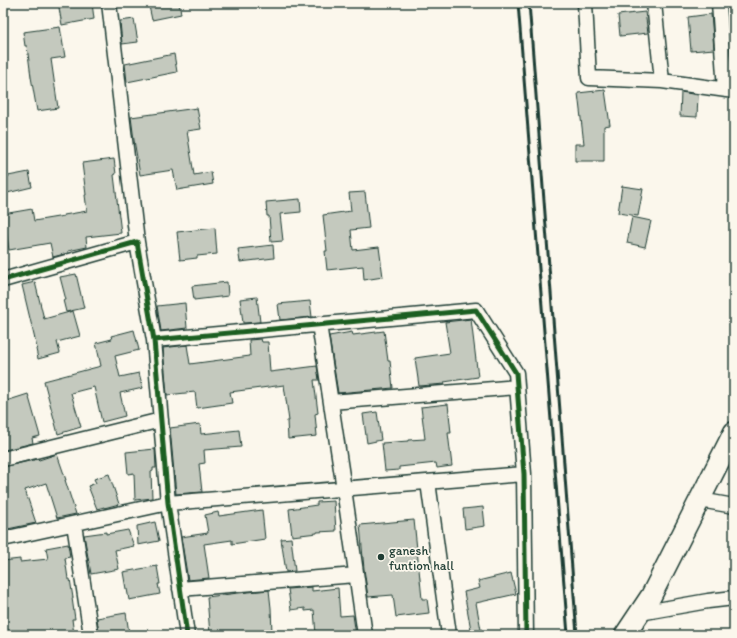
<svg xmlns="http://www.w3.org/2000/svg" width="737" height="638" viewBox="0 0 737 638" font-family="Itim,sans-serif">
<rect width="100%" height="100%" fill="#fbf7ec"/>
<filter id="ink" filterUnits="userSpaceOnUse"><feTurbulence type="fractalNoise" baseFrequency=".025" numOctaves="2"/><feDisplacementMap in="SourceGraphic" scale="8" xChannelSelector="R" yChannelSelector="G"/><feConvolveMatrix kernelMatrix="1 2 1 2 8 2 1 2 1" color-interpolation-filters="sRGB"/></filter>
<g filter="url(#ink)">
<!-- building -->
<path fill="#c4c9be" stroke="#1f3d34" d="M 92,3 L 94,19 L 62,25 L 59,8 Z
M 151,3 L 179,3 L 181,14 L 152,20 L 149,6 L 152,5 Z
M 645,12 L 648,33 L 620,36 L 618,15 Z
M 711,14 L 714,49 L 691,51 L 688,17 Z
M 134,19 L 138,42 L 122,44 L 120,21 Z
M 60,27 L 65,57 L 51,59 L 58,108 L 37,111 L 31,77 L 27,46 L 25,46 L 23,32 Z
M 174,54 L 177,72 L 127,82 L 125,64 Z
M 605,90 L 610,125 L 604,126 L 604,161 L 575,161 L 575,144 L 584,144 L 578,93 Z
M 681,92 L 698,95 L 697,117 L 680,116 Z
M 197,108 L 201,129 L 187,131 L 194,175 L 211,172 L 213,184 L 177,190 L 173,170 L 140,175 L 134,140 L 131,117 Z
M 114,159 L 116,174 L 114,175 L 121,233 L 86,237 L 87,247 L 68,251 L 68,253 L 53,257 L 50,243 L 9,250 L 6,230 L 3,230 L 3,214 L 32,209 L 34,221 L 64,216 L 64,215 L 87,211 L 85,195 L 86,195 L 82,163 Z
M 29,172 L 32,187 L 3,194 L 3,177 Z
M 622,186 L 643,189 L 638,216 L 618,213 Z
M 365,192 L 369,228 L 351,230 L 353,250 L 379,247 L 383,277 L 364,280 L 363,266 L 327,270 L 325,251 L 327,251 L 323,215 L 351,211 L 349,193 Z
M 300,199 L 301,212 L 280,214 L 283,241 L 271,242 L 269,216 L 267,216 L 266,202 Z
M 632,217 L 651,221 L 645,247 L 627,243 Z
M 215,228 L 217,254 L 197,256 L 197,258 L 180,260 L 177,232 Z
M 273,245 L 274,258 L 240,262 L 238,249 Z
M 76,274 L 84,308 L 66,312 L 63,300 L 66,300 L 60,277 Z
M 35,282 L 44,319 L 73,311 L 80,336 L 57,342 L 60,353 L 38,359 L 36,349 L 37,348 L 22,285 Z
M 227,282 L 228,296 L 194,300 L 192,286 Z
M 257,297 L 260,322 L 243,323 L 240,299 Z
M 310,301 L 312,317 L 280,320 L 278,304 Z
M 185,303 L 187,328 L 161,331 L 157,306 Z
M 471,319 L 478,377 L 444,382 L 445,384 L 419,386 L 415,358 L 450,353 L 445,322 Z
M 134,330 L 139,350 L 115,356 L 120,377 L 139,373 L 143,388 L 120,393 L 125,416 L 102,422 L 94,387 L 71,393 L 81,427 L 58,434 L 44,381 L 101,366 L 96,343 L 112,339 L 111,336 Z
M 384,331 L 388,361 L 390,361 L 393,388 L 338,393 L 329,336 L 352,332 L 353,335 Z
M 261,339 L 262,342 L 268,342 L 270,372 L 317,366 L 319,380 L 314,380 L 318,413 L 315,414 L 317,436 L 288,439 L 287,421 L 289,421 L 284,385 L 230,392 L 232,403 L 197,408 L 195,392 L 167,395 L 163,348 L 187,345 L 190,364 L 250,356 L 249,340 Z
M 28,394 L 40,436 L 32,438 L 33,443 L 5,450 L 3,442 L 3,402 Z
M 448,404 L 451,433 L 448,433 L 452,466 L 437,468 L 436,463 L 399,467 L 399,470 L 385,471 L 382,443 L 408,441 L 408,440 L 425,439 L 421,407 Z
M 377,412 L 381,440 L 367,443 L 363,414 Z
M 200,424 L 201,434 L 239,430 L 241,447 L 204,450 L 205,463 L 199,464 L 202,492 L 176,494 L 170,428 Z
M 155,449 L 156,468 L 153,468 L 153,471 L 151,472 L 152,498 L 135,500 L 134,473 L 128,474 L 126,452 Z
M 57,454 L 66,480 L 65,480 L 76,514 L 57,518 L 46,483 L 25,490 L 36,523 L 3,530 L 3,500 L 7,499 L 3,485 L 3,467 L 38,459 L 39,460 Z
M 109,474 L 119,504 L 108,507 L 104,508 L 104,507 L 97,509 L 88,486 L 96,483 L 94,479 Z
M 334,501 L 336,531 L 317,532 L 317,533 L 292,536 L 289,509 L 317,505 L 317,502 Z
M 483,507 L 485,526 L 465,529 L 463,509 Z
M 262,510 L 265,539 L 232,544 L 232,540 L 204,544 L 209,578 L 188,580 L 181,537 L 208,533 L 205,515 L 218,512 L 219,516 Z
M 414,520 L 422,599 L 427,599 L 429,613 L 396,617 L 393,595 L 368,597 L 364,569 L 360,525 Z
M 155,522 L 159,541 L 138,545 L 137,526 Z
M 128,530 L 134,546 L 115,550 L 119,569 L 91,574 L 84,535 L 106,532 L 106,534 Z
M 291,538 L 295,571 L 286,572 L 281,539 Z
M 68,544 L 70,557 L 65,558 L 68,579 L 70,579 L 73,598 L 72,598 L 75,619 L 72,619 L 74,635 L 5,635 L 3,618 L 3,561 L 20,559 L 20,562 L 48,559 L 46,548 Z
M 157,566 L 160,584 L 158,584 L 160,594 L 129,600 L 127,589 L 126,589 L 123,572 Z
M 511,573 L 516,594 L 476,603 L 482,635 L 472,635 L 464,592 L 480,588 L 478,581 Z
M 312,587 L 312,591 L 338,588 L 340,616 L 353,615 L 356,635 L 316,635 L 314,610 L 305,611 L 305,608 L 291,610 L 288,589 Z
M 269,590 L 271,608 L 272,633 L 249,633 L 249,632 L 210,635 L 207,597 L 238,593 Z
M 126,613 L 129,633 L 119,635 L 99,635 L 97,618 Z"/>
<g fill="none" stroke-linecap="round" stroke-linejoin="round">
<!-- street casing -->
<g stroke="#1f3d34" stroke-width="17">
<path id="street" d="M 109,3 L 137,242
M 585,3 L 589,78 L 662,81
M 654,3 L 662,81 L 734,91
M 719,3 L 725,90
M 3,280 L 137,242 L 154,340 L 168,503 L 187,635
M 319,324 L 344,489 L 365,635
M 154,340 L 476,310 L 516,373 L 524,474 L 526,635
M 331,402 L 517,387
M 3,459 L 161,420
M 428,482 L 449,635
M 700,500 L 734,506
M 74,524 L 91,635
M 3,539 L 168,503 L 524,474
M 180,589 L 356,575
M 640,613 L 708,601 L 734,598"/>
</g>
<!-- secondary casing -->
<g stroke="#1f3d34" stroke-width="23">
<path id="secondary" d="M 625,635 L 651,596 L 734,432"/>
</g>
<!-- street -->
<use href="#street" stroke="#fbf7ec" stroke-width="14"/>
<!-- secondary -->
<use href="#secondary" stroke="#fbf7ec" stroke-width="20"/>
<!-- rail -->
<path stroke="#1f3d34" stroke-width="3" d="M 518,3 L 568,635
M 529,3 L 577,635"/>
<!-- cycleway casing -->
<g stroke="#fbf7ec" stroke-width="8">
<path id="cycleway" d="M 3,280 L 137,242 L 154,340 L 168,503 L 187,635
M 154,340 L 476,310 L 516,373 L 524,474 L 526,635"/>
</g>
<!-- cycleway -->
<use href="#cycleway" stroke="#1b5e20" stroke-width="5"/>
</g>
</g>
<!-- markers -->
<circle fill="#1f3d34" stroke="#fbf7ec" stroke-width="1.5" cx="381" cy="557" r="4"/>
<g text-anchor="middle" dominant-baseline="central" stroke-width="3.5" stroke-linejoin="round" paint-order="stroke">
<!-- poi labels -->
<g font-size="13" fill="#1f3d34" stroke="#fbf7ec" text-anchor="start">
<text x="389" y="550">ganesh<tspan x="389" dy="15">funtion hall</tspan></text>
</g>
</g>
<!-- margin -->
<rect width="737" height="638" fill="none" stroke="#fbf7ec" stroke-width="16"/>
<rect x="8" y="8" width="721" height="622" fill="none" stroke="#1f3d34" stroke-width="1.5" filter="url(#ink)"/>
</svg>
